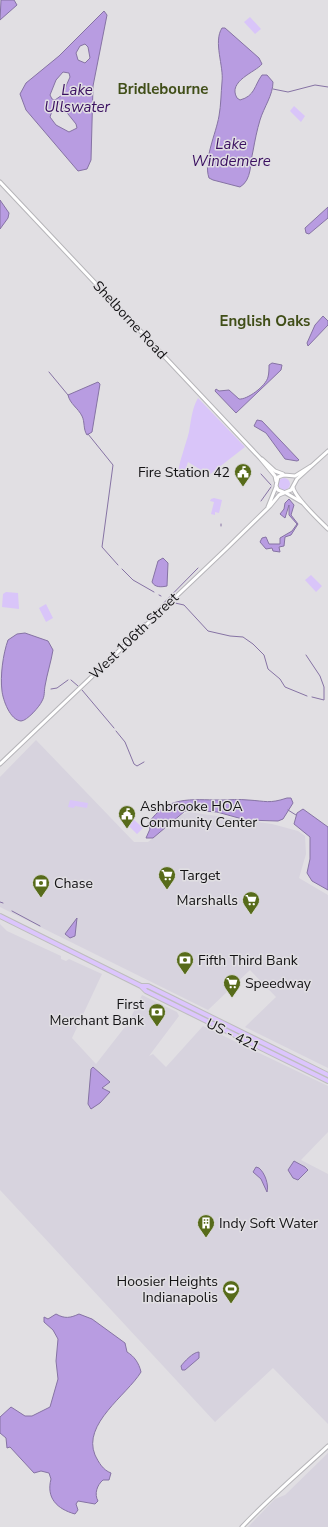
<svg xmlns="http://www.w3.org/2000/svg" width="328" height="1527" viewBox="0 0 328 1527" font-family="'Nunito Sans',sans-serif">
<rect width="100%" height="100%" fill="#e1dfe3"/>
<!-- built -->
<path fill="#d7d3de" d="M 36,740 L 134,842 L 148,842 L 181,815 L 189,812 L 272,824 L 298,831 L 305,836 L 306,854 L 299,878 L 328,895 L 328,1068 L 245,1027 L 276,997 L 250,970 L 208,1010 L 0,907 L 0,777 Z
M 0,924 L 7,931 L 61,956 L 61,959 L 66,961 L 69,959 L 102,974 L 72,1038 L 96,1064 L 128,1023 L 142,995 L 177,1012 L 179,1016 L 149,1056 L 153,1054 L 166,1067 L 203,1026 L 328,1086 L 328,1132 L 301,1160 L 328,1174 L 328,1424 L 273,1368 L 215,1422 L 0,1190 Z
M 328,1453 L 328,1527 L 248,1527 L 275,1499 L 285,1495 Z"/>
<!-- green -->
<path fill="#d9c5f9" d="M 250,17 L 261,29 L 255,34 L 244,22 Z
M 294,106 L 305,116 L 301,122 L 290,111 Z
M 198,398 L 245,447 L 209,475 L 188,462 L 184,475 L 179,479 L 177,478 C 179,462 185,447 189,432 C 191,421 192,408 198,398 Z
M278 484a6 6 0 1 1 12 0a6 6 0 1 1-12 0Z
M 214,498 L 222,500 L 219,513 L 215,512 L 215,515 L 211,514 L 214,502 L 210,501 L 211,499 Z
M 311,575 L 322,586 L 316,592 L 305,580 Z
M 6,592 L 18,593 L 19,609 L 2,607 L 3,594 Z
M 46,604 L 53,618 L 46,622 L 39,608 Z
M 70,800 L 88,803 L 87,808 L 75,806 L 74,808 L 68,807 Z
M 131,817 L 143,828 L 137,834 L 126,823 Z"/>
<!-- water -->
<path fill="#b89ce1" stroke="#8673a4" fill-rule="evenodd" d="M 1,0 L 14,0 L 17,5 L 0,20 Z
M 104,11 L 107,15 L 93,86 L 91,160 L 87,169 L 78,171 L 26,110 L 20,94 L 26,83 L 59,56 ZM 85,44 L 88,47 L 90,58 L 85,63 L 78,60 L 76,53 L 80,46 ZM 63,72 L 69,73 L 70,77 L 62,95 L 55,100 L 52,99 L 50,95 L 56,80 ZM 60,104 L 76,124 L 77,128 L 69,132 L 56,125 L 50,117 L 53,108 Z
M 222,28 L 225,28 L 259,58 L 262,64 C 256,72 227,81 237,98 L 240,100 C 255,96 254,86 262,75 L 267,75 L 273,82 C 273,95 264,107 260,120 C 257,130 255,140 253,151 C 250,163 252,180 240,187 L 213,180 L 209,178 C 203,160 216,134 219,116 C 221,105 221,93 222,82 C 224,66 213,42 222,28 Z
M 0,200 L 9,213 L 8,218 L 0,229 Z
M 328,207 L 328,218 L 309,234 L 306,233 L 305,228 Z
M 323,316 L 328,321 L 328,325 L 308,346 L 307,343 L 315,325 Z
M 272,363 L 282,365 L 281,370 L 236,413 L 215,391 L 216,389 L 219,391 L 229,390 L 239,399 C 247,400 266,386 268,377 C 269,373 269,369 269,365 Z
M 98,382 L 100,384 L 92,432 L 87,435 C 83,429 85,422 82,416 C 78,408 70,404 68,395 Z
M 257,420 L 262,421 L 299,460 L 297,461 L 285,459 L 266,433 L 254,426 Z
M 289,499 L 294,505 L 291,515 L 298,524 L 291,535 L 285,537 L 284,546 L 279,547 L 280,552 L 273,551 L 272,548 L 266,549 L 260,542 L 262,538 L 266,537 L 269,544 L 280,544 L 280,538 L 292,531 L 297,524 L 289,515 L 289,505 L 285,518 L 280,514 L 284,509 L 285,503 Z
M 163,558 L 168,563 L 167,586 C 162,587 155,588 152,582 L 158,561 Z
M 25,633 L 48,641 L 53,650 C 51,662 47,674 45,686 C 44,691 45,696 42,701 C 40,706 27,721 21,721 C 10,720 3,700 2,691 C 0,676 3,654 8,640 L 17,634 Z
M 287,798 L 291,798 L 293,803 L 283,819 L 278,821 L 246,820 L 217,812 L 190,810 L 185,811 L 153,838 L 146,838 L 150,829 L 148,824 C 167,795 191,800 220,800 C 230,800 239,799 248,800 C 266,801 269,804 287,798 Z
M 303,809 L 328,827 L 328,890 L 312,881 L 307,873 L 310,859 L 310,837 L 294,824 L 297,813 Z
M 77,918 L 75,936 L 70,938 L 65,934 Z
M 93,1067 L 110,1082 L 102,1088 L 110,1092 L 100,1103 L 91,1109 L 88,1104 L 91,1069 Z
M 294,1161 L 305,1167 L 308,1170 L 298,1180 L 293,1178 L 288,1170 Z
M 256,1167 L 259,1168 C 265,1173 269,1185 267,1192 L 261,1179 L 253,1172 Z
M 56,1314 C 65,1319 70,1318 79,1314 L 92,1319 L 125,1343 L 127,1352 C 134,1356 139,1363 141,1372 C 127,1395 82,1424 95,1455 C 99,1463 103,1470 111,1473 L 109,1480 L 103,1480 C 97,1485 94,1494 98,1501 L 95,1504 L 78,1501 L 76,1504 L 78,1510 L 75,1514 C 57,1509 46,1498 51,1479 L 49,1473 L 41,1471 L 34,1473 L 10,1447 L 7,1448 L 6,1438 L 0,1433 L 0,1417 L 11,1407 L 25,1416 L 32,1416 L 50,1407 L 58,1379 L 56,1361 L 58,1339 L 53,1330 L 44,1322 L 44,1317 L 48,1319 Z
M 199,1352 L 199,1358 L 185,1370 L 182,1370 L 181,1366 C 184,1362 193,1352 199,1352 Z"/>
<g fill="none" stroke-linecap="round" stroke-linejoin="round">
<!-- stream -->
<path stroke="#8673a4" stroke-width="1" d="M 273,89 L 288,92 L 315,85 L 328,87
M 49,372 L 68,395
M 88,434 L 113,465 L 102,547 L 118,565
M 261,474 L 271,485
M 261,501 L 271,487
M 221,526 L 221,524
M 122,569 L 133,580 L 154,592
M 159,595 L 161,596
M 175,603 L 184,605 L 208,631 L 230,636 L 243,637 L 253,644 L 264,655 L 268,669 L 280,679 L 285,687 L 307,696
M 148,619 L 198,568
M 136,630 L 144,623
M 306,655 L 320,676 L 324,687 L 324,700 L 312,697
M 71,680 L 78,686
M 51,689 L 57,688 L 68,680
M 82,690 L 114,728
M 116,731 L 125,742 L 134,764 L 137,766 L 144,762
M 288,810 L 296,815
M 0,902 L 3,903
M 12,911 L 40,926"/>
<!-- tertiary casing -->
<g stroke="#b6b5b9" stroke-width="5">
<path id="tertiary" d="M 0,182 L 260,458 L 275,476 L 276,481
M 262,459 L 275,471 L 283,474
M 293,487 C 294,497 320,521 328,529
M 283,492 L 278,490 L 276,486 L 278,477 L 284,475 L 295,476 L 311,466
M 286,493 L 303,503
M 268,507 L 276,487
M 0,764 L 226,549 L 270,506 L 279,495 L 291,490 L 297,479 L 328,451
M 242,1527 C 269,1498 299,1473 328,1446"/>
</g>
<!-- primary casing -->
<g stroke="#bdbdbd" stroke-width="6">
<path id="primary" d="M 0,916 L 141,986 L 146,991 L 328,1081
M 141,986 L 148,986 L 328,1075"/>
</g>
<!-- tertiary -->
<use href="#tertiary" stroke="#fff" stroke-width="3"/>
<!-- primary -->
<use href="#primary" stroke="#dcc5fd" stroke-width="4"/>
</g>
<!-- icons -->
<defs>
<g id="civic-pin" transform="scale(0.9)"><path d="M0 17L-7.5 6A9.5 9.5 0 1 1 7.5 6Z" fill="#576b1a" stroke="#e1dfe3"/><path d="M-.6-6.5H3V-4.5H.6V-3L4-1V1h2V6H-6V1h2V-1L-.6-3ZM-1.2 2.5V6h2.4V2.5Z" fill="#fff"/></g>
<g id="supermarket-pin" transform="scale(0.9)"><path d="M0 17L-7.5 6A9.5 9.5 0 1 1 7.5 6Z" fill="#576b1a" stroke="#e1dfe3"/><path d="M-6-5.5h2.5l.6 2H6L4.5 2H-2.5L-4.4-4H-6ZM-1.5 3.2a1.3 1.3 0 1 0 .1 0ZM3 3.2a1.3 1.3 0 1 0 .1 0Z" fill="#fff"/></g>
<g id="bank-pin" transform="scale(0.9)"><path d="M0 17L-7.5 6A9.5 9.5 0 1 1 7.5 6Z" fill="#576b1a" stroke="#e1dfe3"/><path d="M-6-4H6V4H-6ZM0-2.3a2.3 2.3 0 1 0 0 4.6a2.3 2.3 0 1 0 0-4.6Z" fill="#fff"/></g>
<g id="building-pin" transform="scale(0.9)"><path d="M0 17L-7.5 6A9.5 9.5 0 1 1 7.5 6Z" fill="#576b1a" stroke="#e1dfe3"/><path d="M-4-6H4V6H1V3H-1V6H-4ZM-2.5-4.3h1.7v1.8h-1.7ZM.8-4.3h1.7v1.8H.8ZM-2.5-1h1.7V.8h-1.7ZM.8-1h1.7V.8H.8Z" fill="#fff"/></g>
<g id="stadium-pin" transform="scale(0.9)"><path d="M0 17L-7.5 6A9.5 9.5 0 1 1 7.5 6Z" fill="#576b1a" stroke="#e1dfe3"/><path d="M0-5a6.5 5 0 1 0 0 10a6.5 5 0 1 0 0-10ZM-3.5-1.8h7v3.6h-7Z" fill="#fff"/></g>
</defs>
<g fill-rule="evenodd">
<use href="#civic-pin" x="243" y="472"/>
<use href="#civic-pin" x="127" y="814"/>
<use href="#supermarket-pin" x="167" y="875"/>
<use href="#bank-pin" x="41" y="883"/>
<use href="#supermarket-pin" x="251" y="900"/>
<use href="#bank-pin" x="185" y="960"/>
<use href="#supermarket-pin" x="232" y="983"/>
<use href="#bank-pin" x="157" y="1012"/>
<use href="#building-pin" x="206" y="1223"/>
<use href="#stadium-pin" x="231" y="1289"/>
</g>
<g text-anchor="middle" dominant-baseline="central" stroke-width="3" stroke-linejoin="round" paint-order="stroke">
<!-- street labels -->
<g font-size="14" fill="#131214" stroke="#e1dfe3">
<text transform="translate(130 320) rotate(47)">Shelborne Road</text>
<text transform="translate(134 636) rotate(-44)">West 106th Street</text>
<text transform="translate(233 1035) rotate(26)">US - 421</text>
</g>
<!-- poi labels -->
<g font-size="14" fill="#131214" stroke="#e1dfe3" text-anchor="start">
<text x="230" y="472" text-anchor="end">Fire Station 42</text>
<text x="140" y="806">Ashbrooke HOA<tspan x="140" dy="16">Community Center</tspan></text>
<text x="180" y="875">Target</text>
<text x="54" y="883">Chase</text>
<text x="238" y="900" text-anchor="end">Marshalls</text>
<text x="198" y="960">Fifth Third Bank</text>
<text x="245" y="983">Speedway</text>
<text x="144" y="1004" text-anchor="end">First<tspan x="144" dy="16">Merchant Bank</tspan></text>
<text x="219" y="1223">Indy Soft Water</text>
<text x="218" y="1281" text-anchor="end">Hoosier Heights<tspan x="218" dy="16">Indianapolis</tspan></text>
</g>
<!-- neighbourhood labels -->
<g font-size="15" font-weight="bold" fill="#404e18" stroke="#e1dfe3">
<text x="163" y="89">Bridlebourne</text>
<text x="265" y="321">English Oaks</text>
</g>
<!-- water labels -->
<g font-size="15" font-style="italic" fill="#3a0f60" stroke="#e1dfe3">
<text x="77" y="90">Lake<tspan x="77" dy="17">Ullswater</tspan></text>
<text x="231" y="144">Lake<tspan x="231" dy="17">Windemere</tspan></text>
</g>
</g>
</svg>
